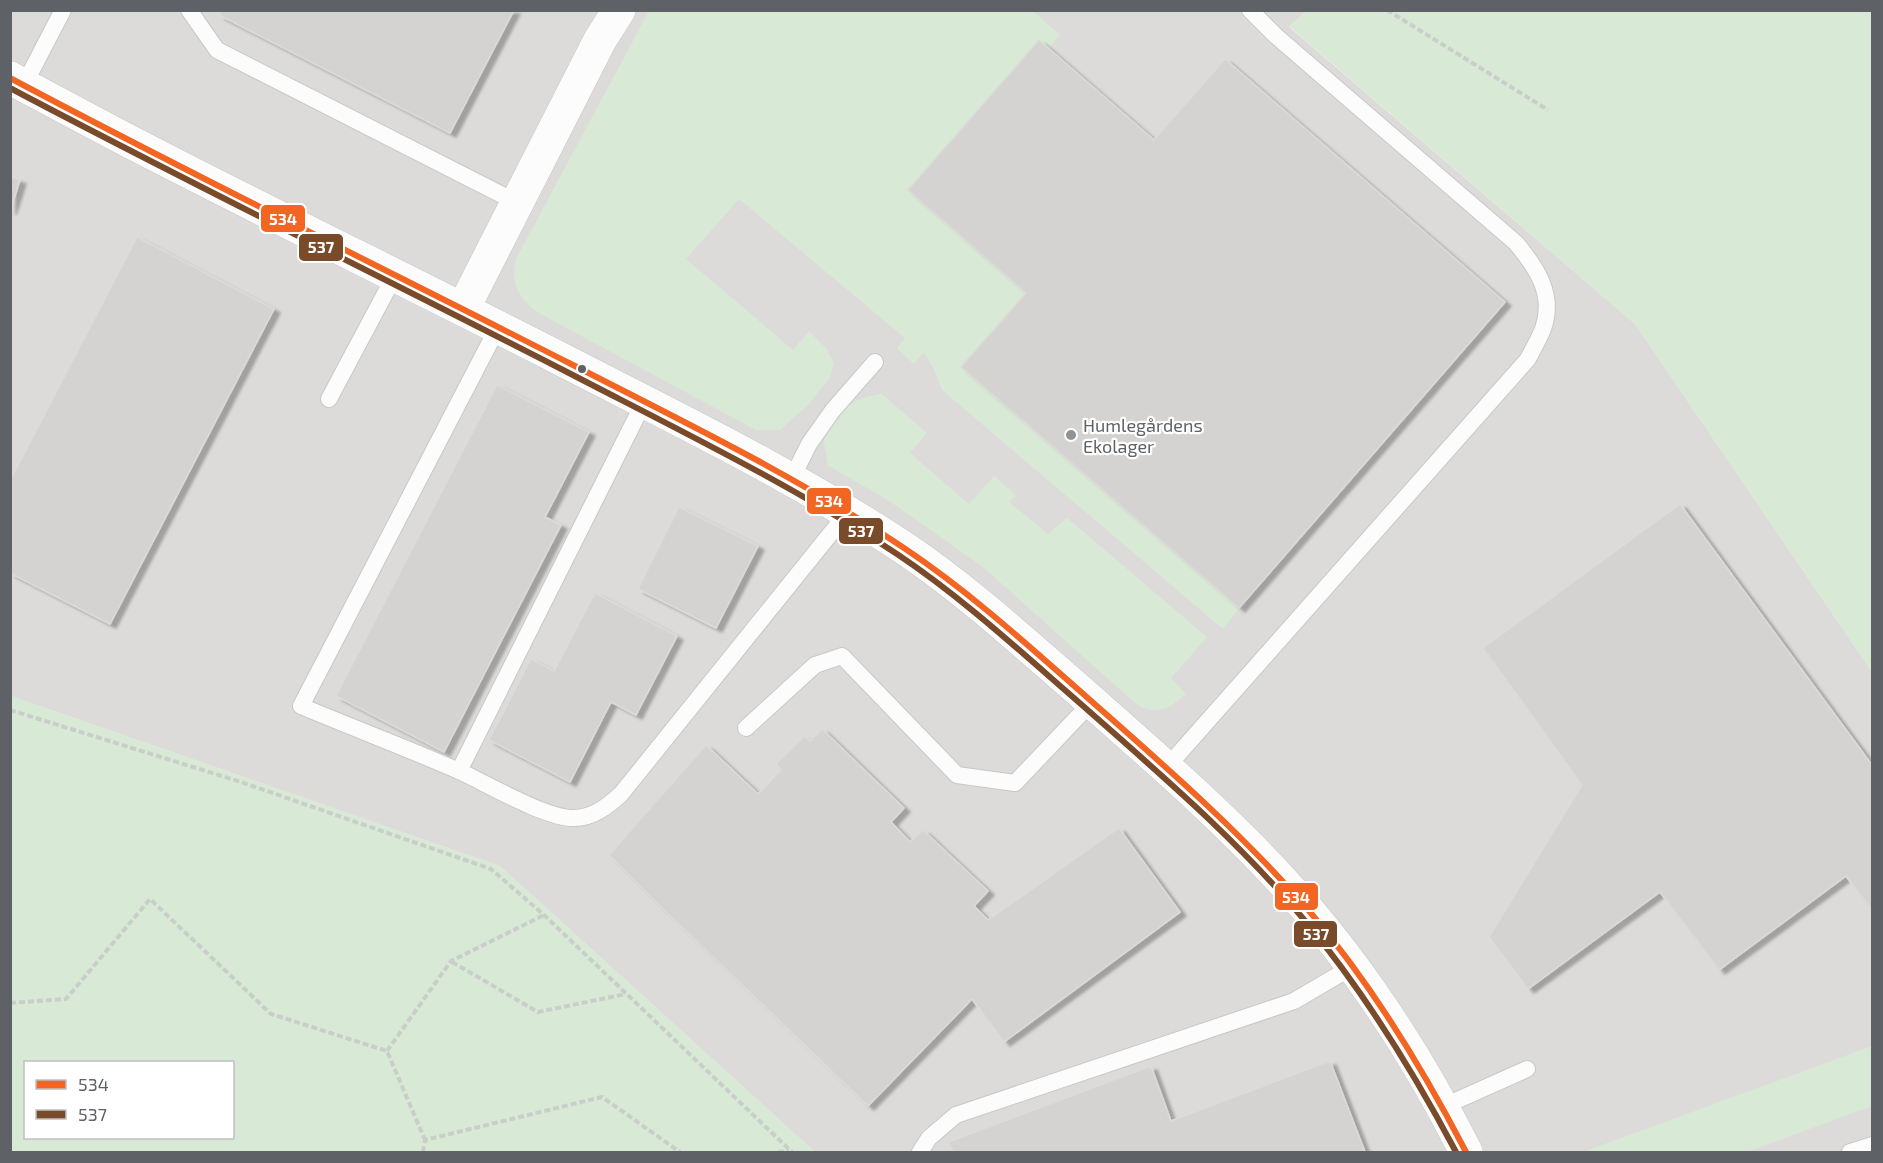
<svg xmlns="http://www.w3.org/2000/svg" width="1883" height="1163" viewBox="0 0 1883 1163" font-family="'Exo 2',sans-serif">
<defs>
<filter id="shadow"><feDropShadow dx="6" dy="4" stdDeviation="1.5" flood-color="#0004"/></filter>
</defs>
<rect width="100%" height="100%" fill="#edece9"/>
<!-- industrial -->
<path fill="#dddbd9" d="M 11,11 L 1306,11 L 1289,27 L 1635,324 L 1872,672 L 1872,1152 L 815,1152 L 500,866 L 11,696 Z"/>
<!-- green -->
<path fill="#d8e9d5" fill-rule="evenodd" d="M 649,11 L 1033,11 L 1060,35 L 1049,48 L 1039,40 L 908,190 L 1026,293 L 962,367 L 1239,608 L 1223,629 L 942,390 L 934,370 L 924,352 L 914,364 L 897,348 L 905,338 L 739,199 L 686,259 L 793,350 L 809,331 L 826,348 L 834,363 L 830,377 L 809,404 L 780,430 L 756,430 L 537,312 C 518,296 510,285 516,259 Z
M 1306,11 L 1872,11 L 1872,672 L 1635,324 L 1289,26 Z
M 882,394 L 927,433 L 910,453 L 969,504 L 994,476 L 1016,495 L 1009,502 L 1048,534 L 1067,518 L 1207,637 L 1171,678 L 1186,694 C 1169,709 1156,717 1135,703 L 983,567 L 885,498 L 828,466 L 823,436 C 840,410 849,398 882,394 Z
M 11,696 L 500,866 L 815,1152 L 11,1152 ZM 232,1062 L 232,1138 L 26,1138 L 26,1062 Z
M 1872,1046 L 1872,1106 L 1747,1152 L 1583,1152 Z"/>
<!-- building -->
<path fill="#d4d3d2" stroke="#dcdbd8" stroke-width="1.5" filter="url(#shadow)" d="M 222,10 L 514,10 L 450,133 L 219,15 Z
M 1039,40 L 1154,140 L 1225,59 L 1505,302 L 1239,608 L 961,367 L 1026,293 L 908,190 Z
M 10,177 L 20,180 L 10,211 Z
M 137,237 L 274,309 L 110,624 L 10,573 L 10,481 Z
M 497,385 L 589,432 L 545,517 L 561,525 L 444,752 L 336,696 Z
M 1680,504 L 1872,765 L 1872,910 L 1846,876 L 1719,970 L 1660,892 L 1528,989 L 1489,937 L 1582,785 L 1483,648 Z
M 679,507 L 758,546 L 716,628 L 638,589 Z
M 595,593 L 677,636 L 636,715 L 611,702 L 570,782 L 489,740 L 531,659 L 554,671 Z
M 822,729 L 904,808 L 891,822 L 910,842 L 923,830 L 988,891 L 974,906 L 988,920 L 1119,828 L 1180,912 L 1004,1042 L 972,999 L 868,1106 L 660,906 L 609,855 L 706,745 L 758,794 L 781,770 L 776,764 L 805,736 L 810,741 Z
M 1330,1061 L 1365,1152 L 953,1152 L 949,1142 L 1151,1066 L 1171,1121 Z"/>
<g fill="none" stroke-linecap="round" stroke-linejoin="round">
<!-- lane casing -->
<g stroke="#c8c8c8" stroke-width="18">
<path id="lane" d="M 189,10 L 217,50 L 516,202
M 24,85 L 63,10
M 498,327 L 301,706 C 353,728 407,748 459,771 C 488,784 544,818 574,818 C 593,818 608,806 621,794 L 848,512
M 329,399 L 395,275
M 791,480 L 809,444 L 833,410 L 875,362
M 746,728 L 815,665 L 842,656 L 957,775 L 1015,783 L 1092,702
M 1166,768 L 1528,359 C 1533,349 1539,339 1543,329 C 1555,295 1537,268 1516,243 L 1276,36 L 1250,10
M 459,771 L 644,402
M 1442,1107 L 1527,1069
M 920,1152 L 929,1138 L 956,1115 L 1294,1001 L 1352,967
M 1850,1152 L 1872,1145"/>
</g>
<!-- street casing -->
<g stroke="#c8c8c8" stroke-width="34">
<path id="street" d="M 10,78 C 46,97 81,116 117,135 C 259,209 404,279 547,352 C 667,414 791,473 904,548 C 968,591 1025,644 1083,694 C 1152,755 1223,816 1285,884 C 1357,963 1418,1057 1466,1152
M 463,309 L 600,40 L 619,10"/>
</g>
<!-- path -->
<path stroke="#cacecb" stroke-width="4" stroke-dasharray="6 3" stroke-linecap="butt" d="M 1387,10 L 1548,110
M 10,710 L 241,782 L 491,869 L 544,915 L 792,1152
M 452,962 L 538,1012 L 626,994
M 10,1003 L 66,999 L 150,899 L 271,1014 L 387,1051 L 425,1140
M 387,1051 L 451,961 L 544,915
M 423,1152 L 425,1140 L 602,1097 L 680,1152
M 778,1152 L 789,1151"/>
<!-- lane -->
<use href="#lane" stroke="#fcfcfc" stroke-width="16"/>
<!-- street -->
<use href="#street" stroke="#fcfcfc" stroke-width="33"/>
<!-- bus-1 casing -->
<g stroke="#fff" stroke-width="10">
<path id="bus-1" d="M 10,78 C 196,177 385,269 571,364 C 684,422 798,477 904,548 C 970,592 1030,647 1090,700 C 1166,767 1243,834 1310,912 C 1372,985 1422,1067 1466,1152"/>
</g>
<!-- bus-2 casing -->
<g stroke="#fff" stroke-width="10">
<path id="bus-2" d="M 10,88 C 195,186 382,277 567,372 C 679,430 792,485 897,554 C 963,598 1022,653 1082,705 C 1160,774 1240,842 1306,922 C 1365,993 1413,1071 1456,1152"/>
</g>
<!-- bus-1 -->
<use href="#bus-1" stroke="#f26522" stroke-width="6"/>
<!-- bus-2 -->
<use href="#bus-2" stroke="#7a4b2a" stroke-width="6"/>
</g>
<!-- markers -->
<circle fill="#5e6266" stroke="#fff" stroke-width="2" cx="582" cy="369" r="5"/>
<circle fill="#909294" stroke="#fff" stroke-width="2" cx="1071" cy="435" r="6"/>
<g text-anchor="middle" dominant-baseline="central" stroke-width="4.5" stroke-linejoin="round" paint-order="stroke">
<!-- poi labels -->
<g font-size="18" fill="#5e6266" stroke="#fff" text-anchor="start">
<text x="1083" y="425">Humlegårdens<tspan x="1083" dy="21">Ekolager</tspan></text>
</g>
</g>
<g stroke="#fff" stroke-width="2">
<rect x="260" y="204" width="46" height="29" rx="6" fill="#f26522"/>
<rect x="298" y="233" width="46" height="29" rx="6" fill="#7a4b2a"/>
<rect x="806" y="487" width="46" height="28" rx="6" fill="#f26522"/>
<rect x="838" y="517" width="46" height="28" rx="6" fill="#7a4b2a"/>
<rect x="1274" y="882" width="45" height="29" rx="6" fill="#f26522"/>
<rect x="1293" y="920" width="45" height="28" rx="6" fill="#7a4b2a"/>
</g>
<g font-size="16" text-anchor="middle" font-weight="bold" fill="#fff">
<text x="283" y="225">534</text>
<text x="321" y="253">537</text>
<text x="829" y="507">534</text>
<text x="861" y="537">537</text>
<text x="1296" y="903">534</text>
<text x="1316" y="940">537</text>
</g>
<!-- border -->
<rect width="1883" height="1163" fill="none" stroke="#5e6266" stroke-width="24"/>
<!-- legend -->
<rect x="24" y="1061" width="210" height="78" fill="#ffffff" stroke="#bfc0c2" stroke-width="1.5"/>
<rect x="36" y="1080" width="30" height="9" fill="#f26522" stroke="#bfc0c2" stroke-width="1.5"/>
<text x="78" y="1091" font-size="18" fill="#5e6266">534</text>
<rect x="36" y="1110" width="30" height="9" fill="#7a4b2a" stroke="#bfc0c2" stroke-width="1.5"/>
<text x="78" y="1121" font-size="18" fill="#5e6266">537</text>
</svg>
